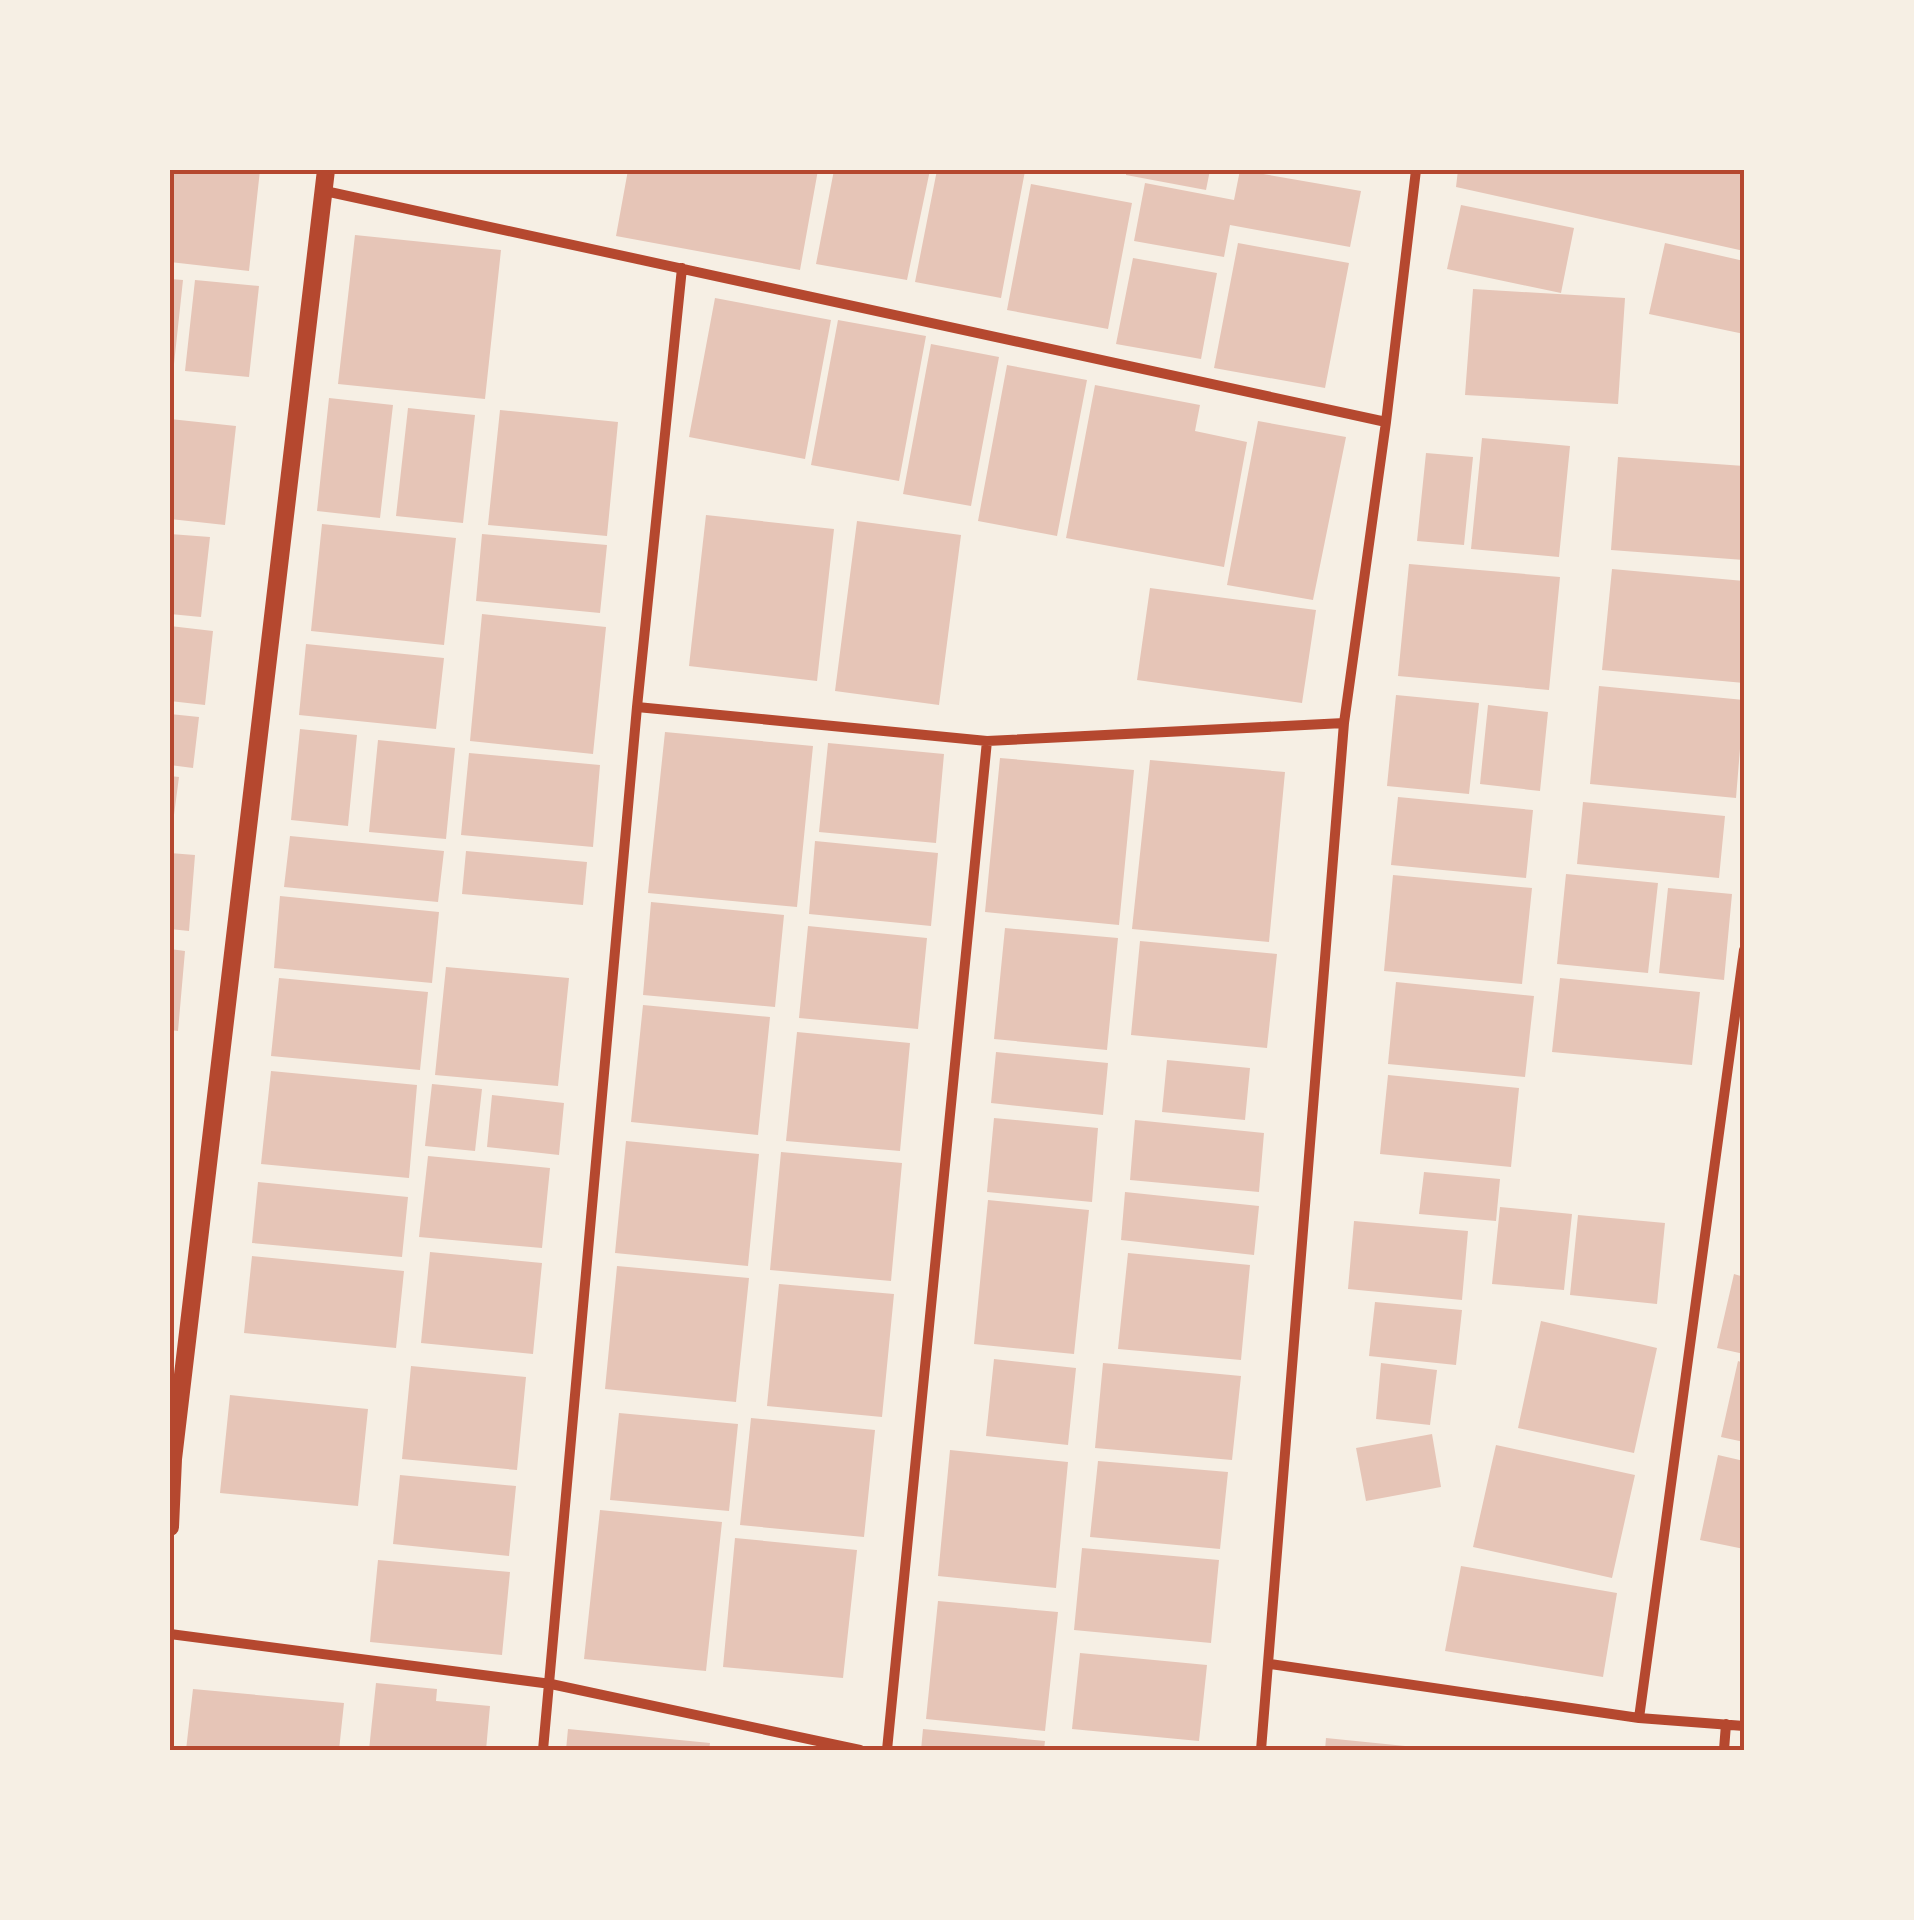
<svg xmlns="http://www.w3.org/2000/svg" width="1914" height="1920" viewBox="0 0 1914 1920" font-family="'PT Sans',sans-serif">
<rect width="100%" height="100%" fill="#f6efe4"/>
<!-- building -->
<path fill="#e6c5b7" d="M 170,170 L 260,170 L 249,271 L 170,262 Z
M 628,170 L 818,170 L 800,270 L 616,236 Z
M 834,170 L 930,170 L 907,280 L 816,264 Z
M 937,170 L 1025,171 L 1001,298 L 915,282 Z
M 1126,170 L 1210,170 L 1206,190 L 1126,175 Z
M 1240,170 L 1361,191 L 1350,247 L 1230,225 L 1224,257 L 1134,241 L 1145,183 L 1234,200 Z
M 1458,170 L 1744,170 L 1744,251 L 1456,187 Z
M 1031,184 L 1132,203 L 1108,329 L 1007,310 Z
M 1461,205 L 1574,228 L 1561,293 L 1447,269 Z
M 355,235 L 501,250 L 485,399 L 338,384 Z
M 1238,243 L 1349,263 L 1325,388 L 1214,368 Z
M 1665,243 L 1744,261 L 1744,334 L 1649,314 Z
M 1133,258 L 1217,273 L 1201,359 L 1116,344 Z
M 170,279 L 183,280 L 174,364 L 170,363 Z
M 195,280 L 259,286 L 249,377 L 185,371 Z
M 1473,289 L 1625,298 L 1618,404 L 1465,395 Z
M 715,298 L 831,320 L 805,459 L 689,437 Z
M 838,320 L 926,336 L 899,481 L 811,465 Z
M 931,344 L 999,357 L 971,506 L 903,494 Z
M 1007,365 L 1087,380 L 1057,536 L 978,521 Z
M 1095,385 L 1200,405 L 1195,431 L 1247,442 L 1224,567 L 1066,538 Z
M 329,398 L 393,405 L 380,518 L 317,511 Z
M 408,408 L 475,415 L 463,523 L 396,516 Z
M 500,410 L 618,422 L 607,536 L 488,525 Z
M 170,419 L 236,426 L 225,525 L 170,519 Z
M 1258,421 L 1346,437 L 1313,600 L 1227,585 Z
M 1482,438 L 1570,446 L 1559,557 L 1471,549 Z
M 1426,453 L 1473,457 L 1464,545 L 1417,541 Z
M 1618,457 L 1744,466 L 1744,560 L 1611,550 Z
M 706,515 L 834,529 L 817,681 L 689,666 Z
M 857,521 L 961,535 L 939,705 L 835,691 Z
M 322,524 L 456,538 L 444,645 L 311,631 Z
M 170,534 L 210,537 L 201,617 L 170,614 Z
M 482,534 L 607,545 L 600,613 L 476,601 Z
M 1409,564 L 1560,577 L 1549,690 L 1398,676 Z
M 1612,569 L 1744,581 L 1744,683 L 1602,670 Z
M 1150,588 L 1316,610 L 1302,703 L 1137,680 Z
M 482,614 L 606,627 L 593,754 L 470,741 Z
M 170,626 L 213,631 L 205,705 L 170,701 Z
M 306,644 L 444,658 L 436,729 L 299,715 Z
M 1599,686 L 1744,700 L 1736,798 L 1590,784 Z
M 1396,695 L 1479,703 L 1469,794 L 1387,786 Z
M 1488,705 L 1548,712 L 1540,791 L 1480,784 Z
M 170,714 L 199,717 L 193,768 L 170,765 Z
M 300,729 L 357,735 L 348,826 L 291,820 Z
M 665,732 L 813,746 L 797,907 L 648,893 Z
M 378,740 L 455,748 L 446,839 L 369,832 Z
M 828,743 L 944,754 L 936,843 L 819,832 Z
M 469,753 L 600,765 L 593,847 L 461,835 Z
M 1000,758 L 1134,770 L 1119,925 L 985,912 Z
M 1150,760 L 1285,772 L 1269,942 L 1132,929 Z
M 170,776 L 179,777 L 172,830 L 170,829 Z
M 1398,797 L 1533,810 L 1526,878 L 1391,865 Z
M 1583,802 L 1725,816 L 1719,878 L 1577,864 Z
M 290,836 L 444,851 L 438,902 L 284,887 Z
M 815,841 L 938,853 L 931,926 L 809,914 Z
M 466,851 L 587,862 L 583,905 L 462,894 Z
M 170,853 L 195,855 L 189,931 L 170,929 Z
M 1566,874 L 1658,883 L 1648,973 L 1557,964 Z
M 1393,875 L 1532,888 L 1522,984 L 1384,971 Z
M 1668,888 L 1732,894 L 1724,980 L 1659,973 Z
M 280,896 L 439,912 L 432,983 L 274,968 Z
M 651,902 L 784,915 L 775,1007 L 643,995 Z
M 808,926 L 927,938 L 918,1029 L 799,1018 Z
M 1005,928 L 1118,938 L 1107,1050 L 994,1039 Z
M 1140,941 L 1277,954 L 1267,1048 L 1131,1035 Z
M 170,949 L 185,951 L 178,1031 L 170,1030 Z
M 446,967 L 569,978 L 558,1086 L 435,1075 Z
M 279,978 L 428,992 L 420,1070 L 271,1056 Z
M 1560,978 L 1700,992 L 1692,1065 L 1552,1052 Z
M 1396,982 L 1534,996 L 1525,1077 L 1388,1064 Z
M 643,1005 L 770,1017 L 758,1135 L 631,1122 Z
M 797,1032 L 910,1043 L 900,1151 L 786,1141 Z
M 996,1052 L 1108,1063 L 1103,1115 L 991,1103 Z
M 1167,1060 L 1250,1068 L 1245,1120 L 1162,1112 Z
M 271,1071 L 417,1085 L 409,1178 L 261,1164 Z
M 1388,1075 L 1519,1088 L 1511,1167 L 1380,1154 Z
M 432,1084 L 482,1089 L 475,1151 L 425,1146 Z
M 492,1095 L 564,1103 L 559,1155 L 487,1147 Z
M 994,1118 L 1098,1128 L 1092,1202 L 987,1192 Z
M 1135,1120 L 1264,1133 L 1259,1192 L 1130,1180 Z
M 626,1141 L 759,1154 L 748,1266 L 615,1253 Z
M 781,1152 L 902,1163 L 891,1281 L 770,1270 Z
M 428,1156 L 550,1168 L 542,1248 L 419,1237 Z
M 1424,1172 L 1500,1179 L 1496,1221 L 1419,1214 Z
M 258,1182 L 408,1197 L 402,1257 L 252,1243 Z
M 1125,1192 L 1259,1206 L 1254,1255 L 1121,1240 Z
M 988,1200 L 1089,1210 L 1074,1354 L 974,1344 Z
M 1500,1207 L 1572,1214 L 1564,1290 L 1492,1284 Z
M 1578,1215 L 1665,1223 L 1657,1304 L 1570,1295 Z
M 1354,1221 L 1468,1231 L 1462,1300 L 1348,1289 Z
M 430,1252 L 542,1263 L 533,1354 L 421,1343 Z
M 1128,1253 L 1250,1265 L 1241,1360 L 1118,1349 Z
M 252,1256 L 404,1271 L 396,1348 L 244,1333 Z
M 617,1266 L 749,1278 L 736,1402 L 605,1389 Z
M 1734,1274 L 1744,1277 L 1744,1354 L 1717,1348 Z
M 779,1284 L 894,1294 L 882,1417 L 767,1406 Z
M 1375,1302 L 1462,1310 L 1456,1365 L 1369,1356 Z
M 1541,1321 L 1657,1348 L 1634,1453 L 1518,1428 Z
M 994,1359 L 1076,1368 L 1068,1445 L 986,1436 Z
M 1738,1361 L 1744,1363 L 1744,1442 L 1721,1437 Z
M 1103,1363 L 1241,1376 L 1232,1460 L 1095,1448 Z
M 1381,1363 L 1437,1370 L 1430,1425 L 1376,1419 Z
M 411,1366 L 526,1377 L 517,1470 L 402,1459 Z
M 230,1395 L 368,1409 L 358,1506 L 220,1493 Z
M 619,1413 L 738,1424 L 729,1511 L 610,1500 Z
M 751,1418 L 875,1430 L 864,1537 L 740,1525 Z
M 1432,1434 L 1441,1487 L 1366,1501 L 1356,1448 Z
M 1496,1445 L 1635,1475 L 1612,1578 L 1473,1547 Z
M 950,1450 L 1068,1462 L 1056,1588 L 938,1576 Z
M 1718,1455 L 1744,1461 L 1744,1549 L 1700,1540 Z
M 1098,1461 L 1228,1472 L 1220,1549 L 1090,1537 Z
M 400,1475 L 516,1486 L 509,1556 L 393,1544 Z
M 600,1510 L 722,1522 L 706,1671 L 584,1659 Z
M 735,1538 L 857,1550 L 843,1678 L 723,1667 Z
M 1082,1548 L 1219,1560 L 1211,1643 L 1074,1630 Z
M 378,1560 L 510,1572 L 502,1655 L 370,1642 Z
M 1461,1566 L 1617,1593 L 1603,1677 L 1445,1651 Z
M 938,1601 L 1058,1612 L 1045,1731 L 926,1719 Z
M 1080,1653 L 1207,1665 L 1199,1741 L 1072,1729 Z
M 376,1683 L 437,1689 L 436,1701 L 490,1706 L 486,1750 L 369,1750 Z
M 193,1689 L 344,1703 L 339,1750 L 186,1750 Z
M 568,1729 L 710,1743 L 709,1750 L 566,1750 Z
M 923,1729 L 1045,1741 L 1044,1750 L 921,1750 Z
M 1326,1738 L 1415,1747 L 1415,1750 L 1325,1750 Z"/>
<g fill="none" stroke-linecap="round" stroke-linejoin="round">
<!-- minor -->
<path stroke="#b5482f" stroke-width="10" d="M 325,191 L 1386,422
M 637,707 L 987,741 L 1344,723
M 170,1634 L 551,1684 L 860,1750
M 1270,1664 L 1639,1718 L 1744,1726
M 1639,1718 L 1744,950
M 543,1750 L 637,707 L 682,268
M 887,1750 L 987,741
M 1261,1750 L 1344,723 L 1386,422 L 1416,170
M 1724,1750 L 1726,1724"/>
<!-- tertiary -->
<path stroke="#b5482f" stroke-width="18" d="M 170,1527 L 173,1459 L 326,170"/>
</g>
<!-- border -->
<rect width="1914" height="1920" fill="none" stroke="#f6efe4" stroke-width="345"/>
<rect x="172" y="172" width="1570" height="1576" fill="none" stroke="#b5482f" stroke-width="4"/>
</svg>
